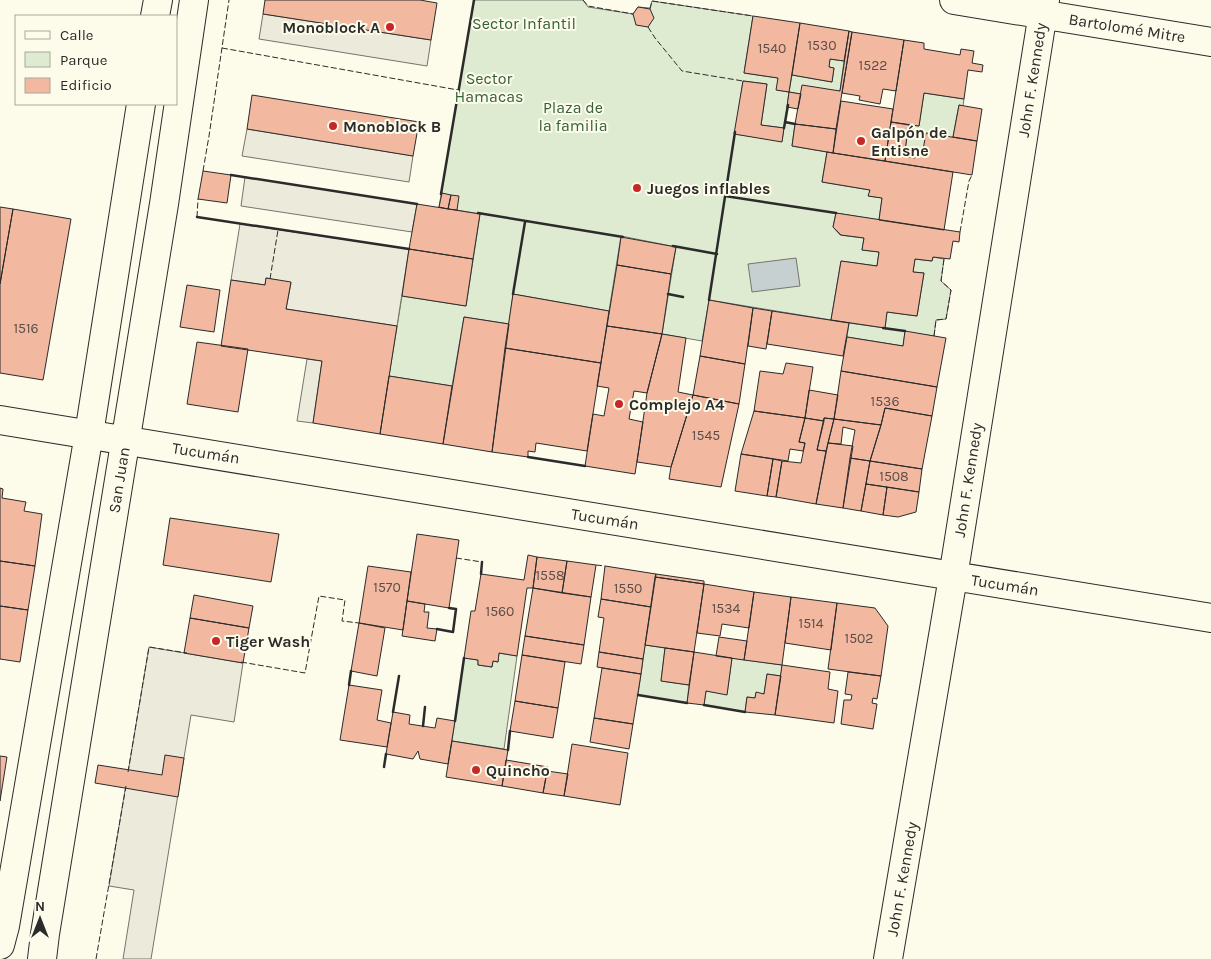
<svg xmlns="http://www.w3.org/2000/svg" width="1211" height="959" viewBox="0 0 1211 959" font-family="Karla,sans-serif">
<rect width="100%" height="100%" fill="#fdfbea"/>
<!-- green -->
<path fill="#deebd1" stroke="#74746e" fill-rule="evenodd" d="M 474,0 L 583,0 L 588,7 L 633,14 L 638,7 L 650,8 L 652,1 L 753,16 L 744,73 L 778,78 L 777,90 L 789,92 L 792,75 L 832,82 L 834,68 L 829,67 L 830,59 L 844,61 L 840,91 L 801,94 L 789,92 L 785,122 L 795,124 L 792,146 L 827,152 L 822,182 L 870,190 L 869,196 L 882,198 L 879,220 L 836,213 L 833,227 L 840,235 L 864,238 L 862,250 L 879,252 L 877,266 L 841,261 L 831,320 L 709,300 L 702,341 L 662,334 L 676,247 L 621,236 L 609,311 L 513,294 L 509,324 L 464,317 L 452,386 L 389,376 L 402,296 L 466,306 L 480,214 L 439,207 ZM 743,81 L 767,84 L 761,125 L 784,128 L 782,141 L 735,134 Z
M 924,93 L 964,99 L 963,106 L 959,105 L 953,137 L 923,150 L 916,149 L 915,158 L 904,156 L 909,125 L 919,126 Z
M 933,257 L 944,259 L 941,281 L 951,290 L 946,319 L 936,320 L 934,336 L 905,332 L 903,346 L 847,337 L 849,323 L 885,328 L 887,312 L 917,316 L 924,273 L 913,272 L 915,259 L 932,261 Z
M 645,645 L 665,648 L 661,681 L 689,685 L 687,703 L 638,695 Z
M 499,653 L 517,656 L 504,749 L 452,741 L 464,658 L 478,660 L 478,665 L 492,667 L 493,661 L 498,662 Z
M 732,658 L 782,665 L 781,676 L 767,674 L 764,694 L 756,693 L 755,698 L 747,697 L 745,712 L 704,705 L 706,691 L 727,694 Z"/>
<!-- parking -->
<path fill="#eceadb" stroke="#74746e" d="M 263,14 L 431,40 L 427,66 L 259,39 Z
M 247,129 L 413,156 L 409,182 L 242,156 Z
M 245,177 L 417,204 L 412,232 L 241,206 Z
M 240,224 L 409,249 L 397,326 L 286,309 L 291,283 L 266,278 L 265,285 L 231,280 Z
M 307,359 L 322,361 L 313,423 L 297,421 Z
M 149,647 L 243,663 L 234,722 L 191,715 L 151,959 L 123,959 L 134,890 L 109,886 Z"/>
<!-- water -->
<path fill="#c7d0d0" stroke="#74746e" d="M 796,258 L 800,286 L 752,292 L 748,264 Z"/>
<!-- building -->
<path fill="#f2b8a0" stroke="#2b2b2b" d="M 265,0 L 420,0 L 437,3 L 431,40 L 263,14 Z
M 638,7 L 650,9 L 654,18 L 648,27 L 636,25 L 633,14 Z
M 753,16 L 800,23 L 789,92 L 776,90 L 778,78 L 744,73 Z
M 800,23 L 849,31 L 844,61 L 830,59 L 829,67 L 834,68 L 832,82 L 792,75 Z
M 849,31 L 852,32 L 836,129 L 795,124 L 802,85 L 840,91 Z
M 852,32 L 904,40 L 896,91 L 883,89 L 880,104 L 859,100 L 860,96 L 842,93 Z
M 904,40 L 924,43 L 924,49 L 960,55 L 961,49 L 974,51 L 972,63 L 983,65 L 982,72 L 968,70 L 964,99 L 924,93 L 919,126 L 891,122 Z
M 743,81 L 767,84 L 761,125 L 784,128 L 782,142 L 734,134 Z
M 789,92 L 801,94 L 798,109 L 787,107 Z
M 252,95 L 419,122 L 413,156 L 247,129 Z
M 841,101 L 893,109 L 885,161 L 833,153 Z
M 959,105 L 982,109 L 977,141 L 953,137 Z
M 891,122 L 909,125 L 904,156 L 915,158 L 916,149 L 923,150 L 926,133 L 977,141 L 972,175 L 885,161 Z
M 795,124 L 836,129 L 833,153 L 792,146 Z
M 827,152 L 953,172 L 944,230 L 879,220 L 882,198 L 868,196 L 870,190 L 822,182 Z
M 203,171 L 231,175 L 227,203 L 198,199 Z
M 442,193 L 451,195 L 448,209 L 439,207 Z
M 451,195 L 459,196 L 457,210 L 448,209 Z
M 417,204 L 480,214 L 473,259 L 409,249 Z
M 0,207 L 13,209 L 0,284 Z
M 13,209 L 71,219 L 43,380 L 0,373 L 0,284 Z
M 836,213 L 960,232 L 959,242 L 953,241 L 950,259 L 933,257 L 932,261 L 915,259 L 913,272 L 924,273 L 917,316 L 887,312 L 885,328 L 831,320 L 841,261 L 877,266 L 879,252 L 862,250 L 864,238 L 841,235 L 833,227 Z
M 621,237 L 676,247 L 671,274 L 617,265 Z
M 409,249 L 473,259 L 466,306 L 402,296 Z
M 617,265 L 671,274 L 662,334 L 607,326 Z
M 266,278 L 291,282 L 286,309 L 397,326 L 380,434 L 313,423 L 322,361 L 221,346 L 231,280 L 265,285 Z
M 187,285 L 220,290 L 214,332 L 180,327 Z
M 513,294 L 609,311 L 601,363 L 505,348 Z
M 709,300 L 753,308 L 745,364 L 700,356 Z
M 753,308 L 772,311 L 766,349 L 748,346 Z
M 772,311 L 849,323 L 843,356 L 767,344 Z
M 464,317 L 509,324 L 492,452 L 443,444 Z
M 607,326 L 662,334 L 647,393 L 634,391 L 629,419 L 643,422 L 635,474 L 585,466 L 593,414 L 604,416 L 609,388 L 597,386 Z
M 905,331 L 946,338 L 937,387 L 841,371 L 847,337 L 903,346 Z
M 662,334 L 686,338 L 678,392 L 693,395 L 671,467 L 637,462 L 647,393 Z
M 197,342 L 248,349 L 238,412 L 187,404 Z
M 505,348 L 601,363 L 587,451 L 536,443 L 535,452 L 528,451 L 528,457 L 492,452 Z
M 700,356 L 745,364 L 739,404 L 693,395 Z
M 786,363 L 813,367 L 805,418 L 754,411 L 760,371 L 783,374 Z
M 841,371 L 937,387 L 932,416 L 885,408 L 881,425 L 834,419 Z
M 389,376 L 452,386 L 443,444 L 380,434 Z
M 809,390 L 838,395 L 834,419 L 824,418 L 824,421 L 805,418 Z
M 693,395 L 739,404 L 721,487 L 669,479 L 671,467 Z
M 885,408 L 932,416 L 922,469 L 870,461 L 881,425 Z
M 754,411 L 805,418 L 799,442 L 805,443 L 803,451 L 790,449 L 788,461 L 741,454 Z
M 805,418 L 824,421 L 817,450 L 826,451 L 816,504 L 776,497 L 782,461 L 801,463 L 805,443 L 799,442 Z
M 824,418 L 834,419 L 826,451 L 817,450 Z
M 834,419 L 881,425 L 870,461 L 850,458 L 855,430 L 843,427 L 841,444 L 828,443 Z
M 828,443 L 853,446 L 843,508 L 816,504 Z
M 741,454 L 773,459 L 767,496 L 735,491 Z
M 850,458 L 870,461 L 861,511 L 843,508 Z
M 773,459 L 782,461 L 776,497 L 767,496 Z
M 870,461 L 922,469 L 919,492 L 866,484 Z
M 866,484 L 887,487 L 883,515 L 861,511 Z
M 887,487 L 919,492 L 916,512 L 898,517 L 883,515 Z
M 0,488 L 3,489 L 2,498 L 26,502 L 24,511 L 42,514 L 35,566 L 0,561 Z
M 170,518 L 279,534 L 271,582 L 163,565 Z
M 417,534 L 459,540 L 449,608 L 407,601 Z
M 528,555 L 537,557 L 533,588 L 527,588 L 517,656 L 499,653 L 498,662 L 493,661 L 492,667 L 478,665 L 478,660 L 464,658 L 471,611 L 475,611 L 481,574 L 524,580 Z
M 537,557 L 567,561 L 562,593 L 533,588 Z
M 0,561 L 35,566 L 28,610 L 0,606 Z
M 567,561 L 596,565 L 591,597 L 562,593 Z
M 368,566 L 411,572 L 403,630 L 359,623 Z
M 605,566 L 656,574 L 651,607 L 601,599 Z
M 656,574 L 704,581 L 704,584 L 655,577 Z
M 655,577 L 704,584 L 694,652 L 645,645 Z
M 704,584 L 754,592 L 749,628 L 722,624 L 720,636 L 697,633 Z
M 533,588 L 591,597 L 584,645 L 525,636 Z
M 754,592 L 791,597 L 782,665 L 744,660 Z
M 194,595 L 253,606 L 249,628 L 190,618 Z
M 791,597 L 837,603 L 831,650 L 785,643 Z
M 601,599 L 651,607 L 643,659 L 599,652 L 604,618 L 598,617 Z
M 407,601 L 425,604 L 424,612 L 429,612 L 427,628 L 437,629 L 435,641 L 402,636 Z
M 837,603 L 875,608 L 888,626 L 881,676 L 828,669 Z
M 0,606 L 28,610 L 20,662 L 0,659 Z
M 190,618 L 249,628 L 243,663 L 184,653 Z
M 359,623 L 385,628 L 377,676 L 351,671 Z
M 525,636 L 584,645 L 581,664 L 522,655 Z
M 719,637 L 747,641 L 744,660 L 716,656 Z
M 665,648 L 694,652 L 689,685 L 661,681 Z
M 599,652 L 643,659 L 641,674 L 597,667 Z
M 694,652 L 732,658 L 727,695 L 706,691 L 704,705 L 687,703 Z
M 522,655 L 565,662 L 558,708 L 515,701 Z
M 782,665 L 830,672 L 828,689 L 838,691 L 834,723 L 775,715 Z
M 602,668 L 641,674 L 633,724 L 594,718 Z
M 848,672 L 881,676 L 877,699 L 873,698 L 872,703 L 877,704 L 873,729 L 841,724 L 844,700 L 851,700 L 852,695 L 845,694 Z
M 767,674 L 781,676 L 775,715 L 745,712 L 747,697 L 755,698 L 756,692 L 764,694 Z
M 349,685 L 382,690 L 377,720 L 391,723 L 387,747 L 340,740 Z
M 515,701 L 558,708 L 553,738 L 510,731 Z
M 393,712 L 410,715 L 409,724 L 435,728 L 437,718 L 455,721 L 448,764 L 420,759 L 418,751 L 413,759 L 386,754 Z
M 594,718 L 633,724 L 629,749 L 590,742 Z
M 452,741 L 508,750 L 502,786 L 446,777 Z
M 572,744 L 628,753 L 620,805 L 564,796 Z
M 165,755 L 184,758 L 178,797 L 95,783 L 98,765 L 162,775 Z
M 0,756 L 7,757 L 0,801 Z
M 506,760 L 548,767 L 543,793 L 502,786 Z
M 547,771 L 568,774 L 564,796 L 543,793 Z"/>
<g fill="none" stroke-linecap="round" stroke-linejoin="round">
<!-- minor casing -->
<g stroke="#2b2b2b" stroke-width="30">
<path id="minor" d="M 954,0 L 1211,42
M 0,420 C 404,483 807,554 1211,618
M 888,959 L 953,577 L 1045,0"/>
</g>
<!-- secondary casing -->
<g stroke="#2b2b2b" stroke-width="30">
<path id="secondary" d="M 155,16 L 158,0
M 0,945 L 5,926 L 89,434 L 141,104
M 42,959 L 45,934 L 164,204 L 194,0"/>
</g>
<!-- minor -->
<use href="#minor" stroke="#fdfbea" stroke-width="28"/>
<!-- secondary -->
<use href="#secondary" stroke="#fdfbea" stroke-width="28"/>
<!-- fence -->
<path stroke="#2b2b2b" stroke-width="1" stroke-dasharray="6 2.5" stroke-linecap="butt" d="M 583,0 L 588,6 L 633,14
M 650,9 L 652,1 L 753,16
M 648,27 L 655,38 L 682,71 L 743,81
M 222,48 L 458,90
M 203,171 L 209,136 L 229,0
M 197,217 L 198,199
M 960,232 L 969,181 L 972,175
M 270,279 L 278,230
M 934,336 L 936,320 L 946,319 L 951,290 L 941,281 L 944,259
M 456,558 L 482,562
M 596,565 L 605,566
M 241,662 L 305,673 L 319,596 L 345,600 L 342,621 L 359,623
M 128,772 L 149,647 L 187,653
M 96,959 L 126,786"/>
<!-- wall -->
<path stroke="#2b2b2b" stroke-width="2.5" d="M 785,122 L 795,124
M 784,128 L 788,105
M 231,175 L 417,204
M 441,194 L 474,0
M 725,196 L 836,213
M 478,213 L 623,237
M 197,217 L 409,249
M 673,246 L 717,254
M 513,294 L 525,222
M 668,294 L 683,297
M 709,300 L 735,132
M 883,328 L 905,331
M 528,457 L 585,466
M 481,574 L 482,562
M 437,629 L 453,632 L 456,609 L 449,608
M 349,685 L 351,671
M 638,695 L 687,703
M 704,705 L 745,712
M 393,712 L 399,676
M 455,721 L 464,658
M 423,726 L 425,707
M 508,750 L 510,731
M 384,767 L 386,754"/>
</g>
<!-- markers -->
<g fill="#c62828" stroke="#fdfbea" stroke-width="2">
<circle cx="390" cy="27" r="5"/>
<circle cx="333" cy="126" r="5"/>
<circle cx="861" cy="141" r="5"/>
<circle cx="637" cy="188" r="5"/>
<circle cx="619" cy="404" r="5"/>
<circle cx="216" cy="641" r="5"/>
<circle cx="476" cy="770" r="5"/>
</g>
<g text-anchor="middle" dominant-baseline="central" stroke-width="4" stroke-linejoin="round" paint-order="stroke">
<!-- number labels -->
<g font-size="14" fill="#5d4e48">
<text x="822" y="45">1530</text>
<text x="772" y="48">1540</text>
<text x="873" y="65">1522</text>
<text x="26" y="328">1516</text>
<text x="885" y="401">1536</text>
<text x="706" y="435">1545</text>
<text x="894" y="476">1508</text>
<text x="550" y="575">1558</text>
<text x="387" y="587">1570</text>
<text x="628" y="588">1550</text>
<text x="726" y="608">1534</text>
<text x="500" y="611">1560</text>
<text x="811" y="623">1514</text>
<text x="859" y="638">1502</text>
</g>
<!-- park labels -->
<g font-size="16" fill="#34623c" stroke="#fdfbea">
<text x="524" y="23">Sector Infantil</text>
<text x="489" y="78">Sector<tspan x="489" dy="18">Hamacas</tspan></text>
<text x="573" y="107">Plaza de<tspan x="573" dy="18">la familia</tspan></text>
</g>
<!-- poi labels -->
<g font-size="16" font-weight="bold" fill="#2b2b2b" stroke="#fdfbea" text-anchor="start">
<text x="380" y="27" text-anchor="end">Monoblock A</text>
<text x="343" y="126">Monoblock B</text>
<text x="871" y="132">Galpón de<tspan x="871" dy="18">Entisne</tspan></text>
<text x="647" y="188">Juegos inflables</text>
<text x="629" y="404">Complejo A4</text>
<text x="226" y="641">Tiger Wash</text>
<text x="486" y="770">Quincho</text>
</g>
<!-- street labels -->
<g font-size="16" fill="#2b2b2b" stroke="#fdfbea">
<text transform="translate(1127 28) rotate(9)">Bartolomé Mitre</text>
<text transform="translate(1032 80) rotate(-81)">John F. Kennedy</text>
<text transform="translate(206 453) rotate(9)">Tucumán</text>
<text transform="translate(119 480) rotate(-81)">San Juan</text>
<text transform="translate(968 480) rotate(-81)">John F. Kennedy</text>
<text transform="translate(605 519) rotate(9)">Tucumán</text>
<text transform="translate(1005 585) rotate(9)">Tucumán</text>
<text transform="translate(902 879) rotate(-80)">John F. Kennedy</text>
</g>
</g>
<!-- legend -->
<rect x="15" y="15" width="162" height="90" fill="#fdfbea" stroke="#a9a89e"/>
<rect x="25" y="31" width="25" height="8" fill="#fdfbea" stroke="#a9a89e"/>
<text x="60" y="40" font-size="15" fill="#2b2b2b">Calle</text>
<rect x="25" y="52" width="25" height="15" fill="#deebd1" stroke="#a9a89e"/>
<text x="60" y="65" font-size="15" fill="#2b2b2b">Parque</text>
<rect x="25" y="78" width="25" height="15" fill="#f2b8a0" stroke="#a9a89e"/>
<text x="60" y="90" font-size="15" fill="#2b2b2b">Edificio</text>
<!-- north arrow -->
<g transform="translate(40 919)" stroke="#fdfbea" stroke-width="4" paint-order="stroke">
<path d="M0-4L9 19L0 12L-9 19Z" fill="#2b2b2b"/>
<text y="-8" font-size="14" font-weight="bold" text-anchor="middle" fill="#2b2b2b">N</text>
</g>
</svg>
